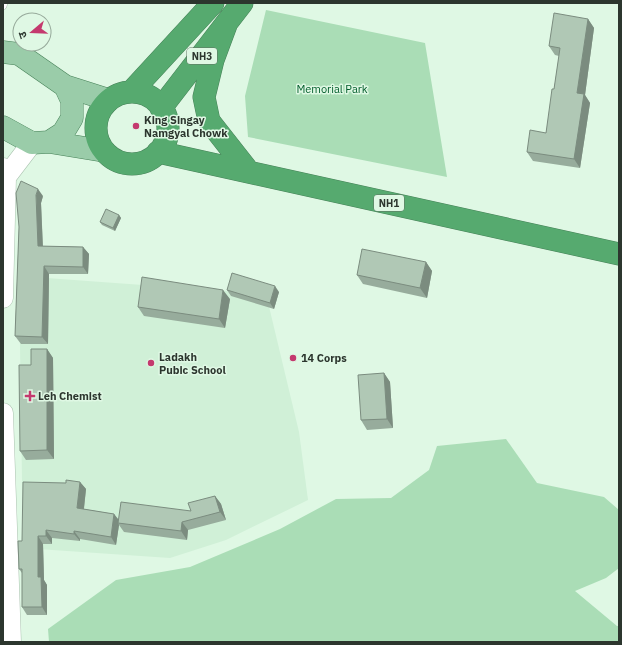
<svg xmlns="http://www.w3.org/2000/svg" width="622" height="645" viewBox="0 0 622 645" font-family="'IBM Plex Sans','Noto Sans Devanagari',sans-serif">
<rect width="100%" height="100%" fill="#dff8e4"/>
<!-- built -->
<path fill="#d0f0d7" d="M 19,276 L 266,294 L 299,432 L 308,500 L 226,540 L 170,558 L 23,548 Z"/>
<!-- green -->
<path fill="#aaddb6" d="M 266,10 L 425,43 L 447,177 L 248,137 L 245,96 Z
M 506,439 L 537,483 L 604,497 L 619,510 L 619,568 L 606,578 L 575,591 L 617,626 L 619,626 L 619,642 L 49,642 L 48,629 L 116,580 L 190,567 L 280,529 L 336,499 L 391,498 L 429,470 L 437,446 Z"/>
<g fill="none" stroke-linecap="round" stroke-linejoin="round">
<!-- lane casing -->
<g stroke="#abc3b0" stroke-width="8">
<path id="lane" d="M 3,6 L 4,3"/>
</g>
<!-- secondary casing -->
<g stroke="#abc3b0" stroke-width="21">
<path id="secondary" d="M 3,168 L 6,177 L 3,298
M 6,177 L 32,143
M 3,413 L 11,642"/>
</g>
<!-- primary casing -->
<g stroke="#478158" stroke-width="23">
<path id="primary" d="M 3,52 L 19,54 L 65,86 L 72,101 L 72,118 L 63,133 L 49,142
M 65,86 L 109,100
M 3,127 L 32,143 L 49,142 L 104,151"/>
</g>
<!-- highway casing -->
<g stroke="#478158" stroke-width="23">
<path id="highway" d="M 226,25 L 213,60 L 204,97 L 209,121 L 249,172
M 131,92 L 213,3
M96 128a36 36 0 1 1 72 0a36 36 0 1 1-72 0Z
M 161,108 L 242,3
M 158,152 L 619,254"/>
</g>
<!-- lane -->
<use href="#lane" stroke="#fff" stroke-width="7"/>
<!-- secondary -->
<use href="#secondary" stroke="#fff" stroke-width="20"/>
<!-- primary -->
<use href="#primary" stroke="#9acca9" stroke-width="22"/>
<!-- highway -->
<use href="#highway" stroke="#56aa6f" stroke-width="22"/>
</g>
<!-- wall -->
<path fill="#97ac9c" d="M 588,19 L 594,28 L 585,95 L 590,103 L 580,168 L 533,161 L 527,152 L 546,133 L 554,89 L 559,56 L 555,55 L 549,46 Z
M 43,196 L 41,203 L 43,246 L 83,247 L 89,254 L 88,274 L 49,274 L 48,344 L 21,344 L 15,336 L 19,227 Z
M 119,215 L 121,218 L 115,231 L 102,225 L 100,222 Z
M 426,262 L 432,271 L 427,298 L 363,284 L 357,275 Z
M 227,290 L 279,292 L 274,309 L 231,296 Z
M 230,299 L 225,328 L 144,316 L 138,307 Z
M 47,349 L 53,358 L 54,459 L 26,460 L 20,451 L 31,365 Z
M 384,373 L 390,382 L 393,428 L 367,430 L 361,420 Z
M 80,482 L 86,489 L 84,509 L 114,514 L 119,520 L 191,511 L 215,496 L 221,504 L 226,520 L 188,530 L 187,540 L 124,532 L 119,525 L 116,545 L 80,539 L 80,541 L 52,538 L 52,544 L 43,544 L 44,580 L 47,585 L 47,615 L 27,615 L 22,607 L 22,573 L 19,569 L 22,541 L 66,483 Z"/>
<!-- shaded-wall -->
<path fill="#7b8c7f" d="M 588,19 L 594,28 L 585,95 L 590,103 L 580,168 L 574,159 L 577,93 Z
M 38,189 L 43,196 L 41,203 L 43,253 L 38,246 L 36,195 Z
M 119,215 L 121,218 L 115,231 L 113,228 Z
M 83,247 L 89,254 L 88,274 L 83,267 Z
M 426,262 L 432,271 L 427,298 L 420,288 Z
M 44,266 L 49,274 L 48,344 L 42,337 Z
M 275,286 L 279,292 L 274,309 L 270,303 Z
M 223,290 L 230,299 L 225,328 L 219,319 Z
M 47,349 L 53,358 L 54,459 L 47,450 Z
M 384,373 L 390,382 L 393,428 L 387,419 Z
M 80,482 L 86,489 L 83,516 L 77,508 Z
M 215,496 L 221,504 L 226,520 L 220,512 Z
M 114,514 L 120,522 L 118,523 L 119,525 L 116,545 L 111,537 Z
M 182,522 L 188,530 L 187,540 L 181,531 Z
M 46,530 L 52,538 L 52,544 L 46,536 Z
M 74,531 L 80,539 L 80,541 L 74,534 Z
M 38,536 L 43,544 L 44,580 L 47,585 L 47,615 L 42,607 L 38,577 Z"/>
<!-- building -->
<path fill="#b0c8b5" stroke="#7b8c7f" d="M 554,13 L 588,19 L 577,93 L 584,94 L 574,159 L 527,152 L 530,130 L 546,133 L 552,89 L 554,89 L 560,48 L 549,46 Z
M 21,181 L 38,189 L 36,195 L 38,246 L 83,247 L 83,267 L 44,266 L 42,337 L 15,336 L 19,227 L 16,193 Z
M 106,209 L 119,215 L 113,228 L 100,222 Z
M 362,249 L 426,262 L 420,288 L 357,275 Z
M 232,273 L 275,286 L 270,303 L 227,290 Z
M 142,277 L 223,290 L 219,319 L 138,307 Z
M 31,349 L 47,349 L 47,450 L 20,451 L 19,365 L 31,365 Z
M 384,373 L 387,419 L 361,420 L 358,375 Z
M 66,480 L 80,482 L 77,508 L 114,514 L 111,537 L 74,531 L 74,534 L 46,530 L 46,536 L 38,536 L 38,577 L 41,577 L 42,607 L 22,607 L 22,569 L 19,569 L 18,541 L 22,541 L 23,482 L 66,483 Z
M 215,496 L 220,512 L 182,522 L 181,531 L 118,523 L 121,502 L 191,511 L 188,503 Z"/>
<!-- markers -->
<g fill="#c4396e" stroke="#dff8e4" stroke-width="1.5">
<circle cx="136" cy="126" r="4"/>
<circle cx="293" cy="358" r="4"/>
<circle cx="151" cy="363" r="4"/>
<path d="M28 390h4v4h4v4h-4v4h-4v-4h-4v-4h4z"/>
</g>
<g text-anchor="middle" dominant-baseline="central" stroke-width="3" stroke-linejoin="round" paint-order="stroke">
<!-- shield labels -->
<g fill="#dff8e4" stroke="#627065" stroke-width="1">
<rect x="187" y="48" width="30" height="16" rx="3"/>
<rect x="374" y="195" width="30" height="16" rx="3"/>
</g>
<g font-size="10" font-weight="bold" fill="#2c362e">
<text x="202" y="56">NH3</text>
<text x="389" y="203">NH1</text>
</g>
<!-- park labels -->
<g font-size="11" fill="#005b2a" stroke="#dff8e4">
<text x="332" y="89">Memorial Park</text>
</g>
<!-- poi labels -->
<g font-size="11" font-weight="bold" fill="#2c362e" stroke="#dff8e4" text-anchor="start">
<text x="144" y="120">King Singay<tspan x="144" dy="13">Namgyal Chowk</tspan></text>
<text x="159" y="357">Ladakh<tspan x="159" dy="13">Pubic School</tspan></text>
<text x="301" y="358">14 Corps</text>
<text x="38" y="396">Leh Chemist</text>
</g>
</g>
<!-- border -->
<rect width="622" height="645" fill="none" stroke="#2c362e" stroke-width="8"/>
<!-- north arrow -->
<g transform="translate(32 32) rotate(251)"><circle r="19" fill="#dff8e4" stroke="#97aa9b"/>
<path d="M0-3L7 15L0 10L-7 15Z" fill="#c4396e"/>
<text y="-6" font-size="11" font-weight="bold" text-anchor="middle" fill="#2c362e">उ</text>
</g>
</svg>
